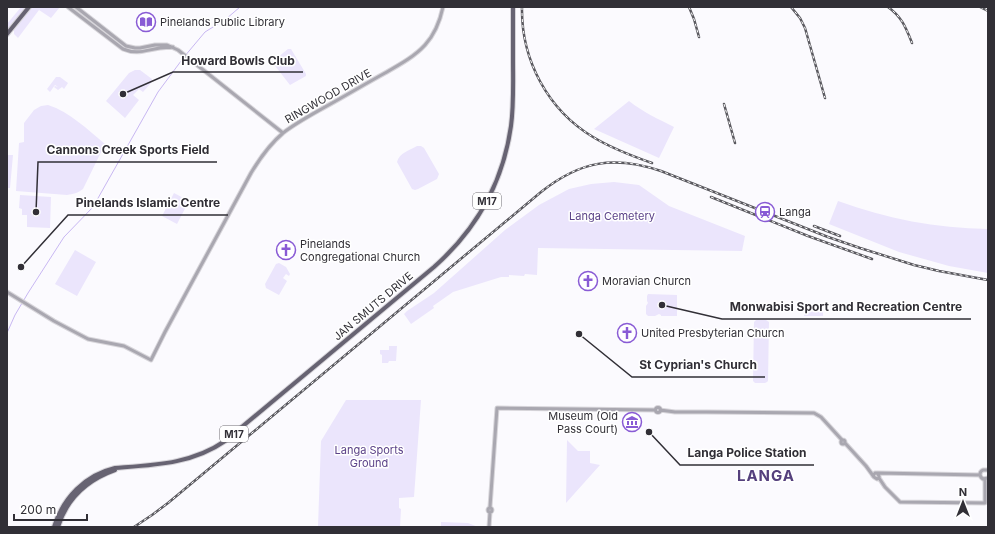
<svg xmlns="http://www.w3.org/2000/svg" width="995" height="534" viewBox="0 0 995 534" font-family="Inter,sans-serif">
<rect width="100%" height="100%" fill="#fbfafe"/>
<!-- green -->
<path fill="#ebe5fc" d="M 21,7 L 26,7 L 7,31 L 7,24 Z
M 32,7 L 60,7 L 51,18 L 39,10 L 18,38 L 14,34 L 14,30 Z
M 288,49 L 291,49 L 306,74 L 306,76 L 290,85 L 272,62 Z
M 135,70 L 140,70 L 152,79 L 151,83 L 143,92 L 139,89 L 133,95 L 139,100 L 125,118 L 106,101 L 129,73 Z
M 56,77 L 60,77 L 68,83 L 64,89 L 62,87 L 58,90 L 54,87 L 55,86 L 58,87 L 55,85 L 50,92 L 47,89 Z
M 629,101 C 643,112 658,119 674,127 L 659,158 L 594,129 Z
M 48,105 C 70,112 88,130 105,144 L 83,189 C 78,193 73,194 67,195 L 16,191 L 19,143 L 24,142 L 24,123 L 34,110 L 41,106 Z
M 417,146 L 421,146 L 424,148 L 439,174 L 437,179 L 418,189 L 415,190 L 412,189 L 397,162 C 399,153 410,150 417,146 Z
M 7,155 L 13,155 L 10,188 L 7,188 Z
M 614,182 L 639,185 L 669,206 L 745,236 L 742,251 L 538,248 L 537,275 L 525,274 L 524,276 L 509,275 L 509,277 L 501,277 L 453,292 L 433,306 L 434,308 L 411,324 L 404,314 L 407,311 L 434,293 L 505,230 L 539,205 L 569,189 L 591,184 Z
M 174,193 L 189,201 L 177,224 L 162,216 Z
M 20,195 L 51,197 L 50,228 L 27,227 L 27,215 L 22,215 L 22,209 L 19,208 Z
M 838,201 C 887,219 936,228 988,229 L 988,273 L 949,266 L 899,252 L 829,224 Z
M 75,250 L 96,262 L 77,296 L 55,284 Z
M 279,263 L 286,267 L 290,274 L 289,276 L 286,274 L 283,278 L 287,281 L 279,295 L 266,288 L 265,284 L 276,264 Z
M 648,294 L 677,295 L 677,316 L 661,316 L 661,315 L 659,314 L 655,316 L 648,316 L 646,314 L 646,306 L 648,303 L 647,301 L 647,296 Z
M 804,303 L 823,304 L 823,316 L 804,316 Z
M 756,320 L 766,320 L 769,322 L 768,381 L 767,382 L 765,383 L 755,383 L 753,381 L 754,322 Z
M 389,346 L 397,346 L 396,361 L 389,361 L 388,363 L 382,363 L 382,355 L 380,354 L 380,350 L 389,350 Z
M 346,400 L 421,400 L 414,497 L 399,498 L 399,508 L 401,509 L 400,527 L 318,527 L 321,441 Z
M 567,440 L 578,451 L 590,451 L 590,463 L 600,465 L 566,503 Z
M 441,522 L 468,523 L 478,527 L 441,527 Z"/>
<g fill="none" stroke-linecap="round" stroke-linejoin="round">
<!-- stream -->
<path stroke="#c8b7f2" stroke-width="1" d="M 7,333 L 15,315 L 28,293 L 64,237 L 93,207 L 158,92 L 184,57 L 205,32 L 226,19 L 240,7"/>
<!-- minor casing -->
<g stroke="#d7d5da" stroke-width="5">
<path id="minor" d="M 68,7 L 123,49 C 137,55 146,50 160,48 C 164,47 168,48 173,47
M 76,7 L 126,46 L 135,48 L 140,48 L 155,45 L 167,45 L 178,50 L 283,133
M 7,292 L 54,321 L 88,339 L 124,346 L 151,360 L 165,332 L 251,173 C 260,158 270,144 283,133 C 296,123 311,115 325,107 C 345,96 365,84 385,73 C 399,65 414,57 425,45 C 435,34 440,21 443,7
M655.5 410a2.5 2.5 0 1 1 5 0a2.5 2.5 0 1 1-5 0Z
M 660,410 L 675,412 L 706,412 L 814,413 L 821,417 L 842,440
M841 442a2 2 0 1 1 4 0a2 2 0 1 1-4 0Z
M 845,443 L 866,466 L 874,477 L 877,479 L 879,478 L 879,476 L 877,473 L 875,473 L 873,476
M 988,470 L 983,470 C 979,472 979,476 983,479 L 988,478
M 878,473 L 980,475
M 879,478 L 885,487 L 900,502 L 985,503 L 985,479
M 490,507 L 497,408 L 655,410
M488 510a2 2 0 1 1 4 0a2 2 0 1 1-4 0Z
M 489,527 L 490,512"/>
</g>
<!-- major casing -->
<g stroke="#d7d5da" stroke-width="6">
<path id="major" d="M 7,34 L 29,7
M 54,527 C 63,498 85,475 115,468 C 154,465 192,464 225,441 L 434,267 C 477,229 503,183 511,126 C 514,104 513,81 513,59 C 513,42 513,24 513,7
M 58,527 C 67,498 87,480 115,470"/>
</g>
<!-- minor -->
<use href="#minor" stroke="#a9a7b0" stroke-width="3"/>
<!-- major -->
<use href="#major" stroke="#676372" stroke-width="4"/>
<!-- rail casing -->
<g stroke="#5a595f" stroke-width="2.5">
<path id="rail" d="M 522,7 C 521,60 548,110 593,137 C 611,148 632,156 652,163
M 689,7 L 694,19 L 699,37
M 791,7 L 800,18 L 805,28 L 825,98
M 888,7 C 902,17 906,28 912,43
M 980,7 L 988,11
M 724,104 L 735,143
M 711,197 L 808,236 L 872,259
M 814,226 L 840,236
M 134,527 L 152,515 L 168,503 L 541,192 C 580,161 614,155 661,171 L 828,237 L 860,248 L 914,265 L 939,271 L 988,280"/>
</g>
<!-- rail -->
<use href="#rail" stroke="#fff" stroke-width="1" stroke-dasharray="3" stroke-linecap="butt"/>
</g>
<!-- icons -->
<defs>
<g id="library-ring" transform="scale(1)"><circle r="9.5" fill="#fff" stroke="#895bd5" stroke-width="1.5"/><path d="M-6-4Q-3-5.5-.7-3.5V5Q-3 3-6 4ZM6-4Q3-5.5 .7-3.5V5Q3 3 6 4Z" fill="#895bd5"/></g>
<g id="station-ring" transform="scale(1)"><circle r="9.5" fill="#fff" stroke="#895bd5" stroke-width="1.5"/><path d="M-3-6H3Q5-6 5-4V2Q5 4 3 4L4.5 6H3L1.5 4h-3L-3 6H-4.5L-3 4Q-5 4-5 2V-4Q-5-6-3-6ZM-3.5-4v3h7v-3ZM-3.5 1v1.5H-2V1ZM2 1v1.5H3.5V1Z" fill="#895bd5"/></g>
<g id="church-ring" transform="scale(1)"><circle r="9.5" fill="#fff" stroke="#895bd5" stroke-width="1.5"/><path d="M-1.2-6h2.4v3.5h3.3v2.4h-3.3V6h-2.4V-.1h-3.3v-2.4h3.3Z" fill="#895bd5"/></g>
<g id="museum-ring" transform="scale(1)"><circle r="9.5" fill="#fff" stroke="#895bd5" stroke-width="1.5"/><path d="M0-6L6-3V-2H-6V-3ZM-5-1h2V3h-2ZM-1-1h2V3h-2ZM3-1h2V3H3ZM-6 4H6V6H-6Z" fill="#895bd5"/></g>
</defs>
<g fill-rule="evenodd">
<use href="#library-ring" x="146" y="22"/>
<use href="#station-ring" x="765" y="212"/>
<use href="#church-ring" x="286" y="250"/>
<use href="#church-ring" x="588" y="281"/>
<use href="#church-ring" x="627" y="333"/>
<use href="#museum-ring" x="632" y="422"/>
</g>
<g text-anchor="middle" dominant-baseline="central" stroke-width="3" stroke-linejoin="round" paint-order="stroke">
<!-- shield labels -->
<g fill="#fff" stroke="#6f6d72" stroke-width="1">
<rect x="473" y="193" width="28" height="16" rx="3"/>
<rect x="220" y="426" width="28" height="16" rx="3"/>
</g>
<g font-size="10" font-weight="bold" fill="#312f36">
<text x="487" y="201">M17</text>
<text x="234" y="434">M17</text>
</g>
<!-- poi labels -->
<g font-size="11" fill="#312f36" stroke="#fff" text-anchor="start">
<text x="160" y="22">Pinelands Public Library</text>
<text x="779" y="212">Langa</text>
<text x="300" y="244">Pinelands<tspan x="300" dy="13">Congregational Church</tspan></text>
<text x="602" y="281">Moravian Churcn</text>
<text x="641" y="333">United Presbyterian Churcn</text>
<text x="618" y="416" text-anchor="end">Museum (Old<tspan x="618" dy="13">Pass Court)</tspan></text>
</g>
<!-- street labels -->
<g font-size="11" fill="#312f36" stroke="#fff">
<text transform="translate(328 96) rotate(-30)">RINGWOOD DRIVE</text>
<text transform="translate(373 306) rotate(-40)">JAN SMUTS DRIVE</text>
</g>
<!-- park labels -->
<g font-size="11" fill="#5b4288" stroke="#fff">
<text x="612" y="216">Langa Cemetery</text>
<text x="369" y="450">Langa Sports<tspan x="369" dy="13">Ground</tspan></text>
</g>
<!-- district labels -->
<g font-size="15" font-weight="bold" letter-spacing="1" fill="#55407d" stroke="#fff">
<text x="766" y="475">LANGA</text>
</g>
</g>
<!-- callouts -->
<path fill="none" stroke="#312f36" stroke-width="1.5" d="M123 94L173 72H303M36 212L38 162H217M21 267L68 215H228M662 305L722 319H971M579 334L632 377H765M649 432L680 465H814"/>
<g fill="#312f36" stroke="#fff" stroke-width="1.5">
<circle cx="123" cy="94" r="4"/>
<circle cx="36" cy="212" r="4"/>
<circle cx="21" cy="267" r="4"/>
<circle cx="662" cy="305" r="4"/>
<circle cx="579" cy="334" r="4"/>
<circle cx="649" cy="432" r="4"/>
</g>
<g font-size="12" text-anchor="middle" font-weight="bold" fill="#312f36" stroke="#fff" stroke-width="3" stroke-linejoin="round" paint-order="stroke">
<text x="238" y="65">Howard Bowls Club</text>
<text x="128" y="154">Cannons Creek Sports Field</text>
<text x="148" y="207">Pinelands Islamic Centre</text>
<text x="846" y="311">Monwabisi Sport and Recreation Centre</text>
<text x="698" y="369">St Cyprian's Church</text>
<text x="747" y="457">Langa Police Station</text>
</g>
<!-- border -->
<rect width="995" height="534" fill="none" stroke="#312f36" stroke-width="16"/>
<!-- north arrow -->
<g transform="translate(963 502)" stroke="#ffffff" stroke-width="3" paint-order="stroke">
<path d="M0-3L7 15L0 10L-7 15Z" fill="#312f36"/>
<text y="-6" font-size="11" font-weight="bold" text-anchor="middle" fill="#312f36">N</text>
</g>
<!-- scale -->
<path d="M14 514v6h73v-6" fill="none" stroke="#312f36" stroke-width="2"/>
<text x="20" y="514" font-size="12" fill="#312f36" stroke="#ffffff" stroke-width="3" paint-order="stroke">200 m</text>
</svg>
